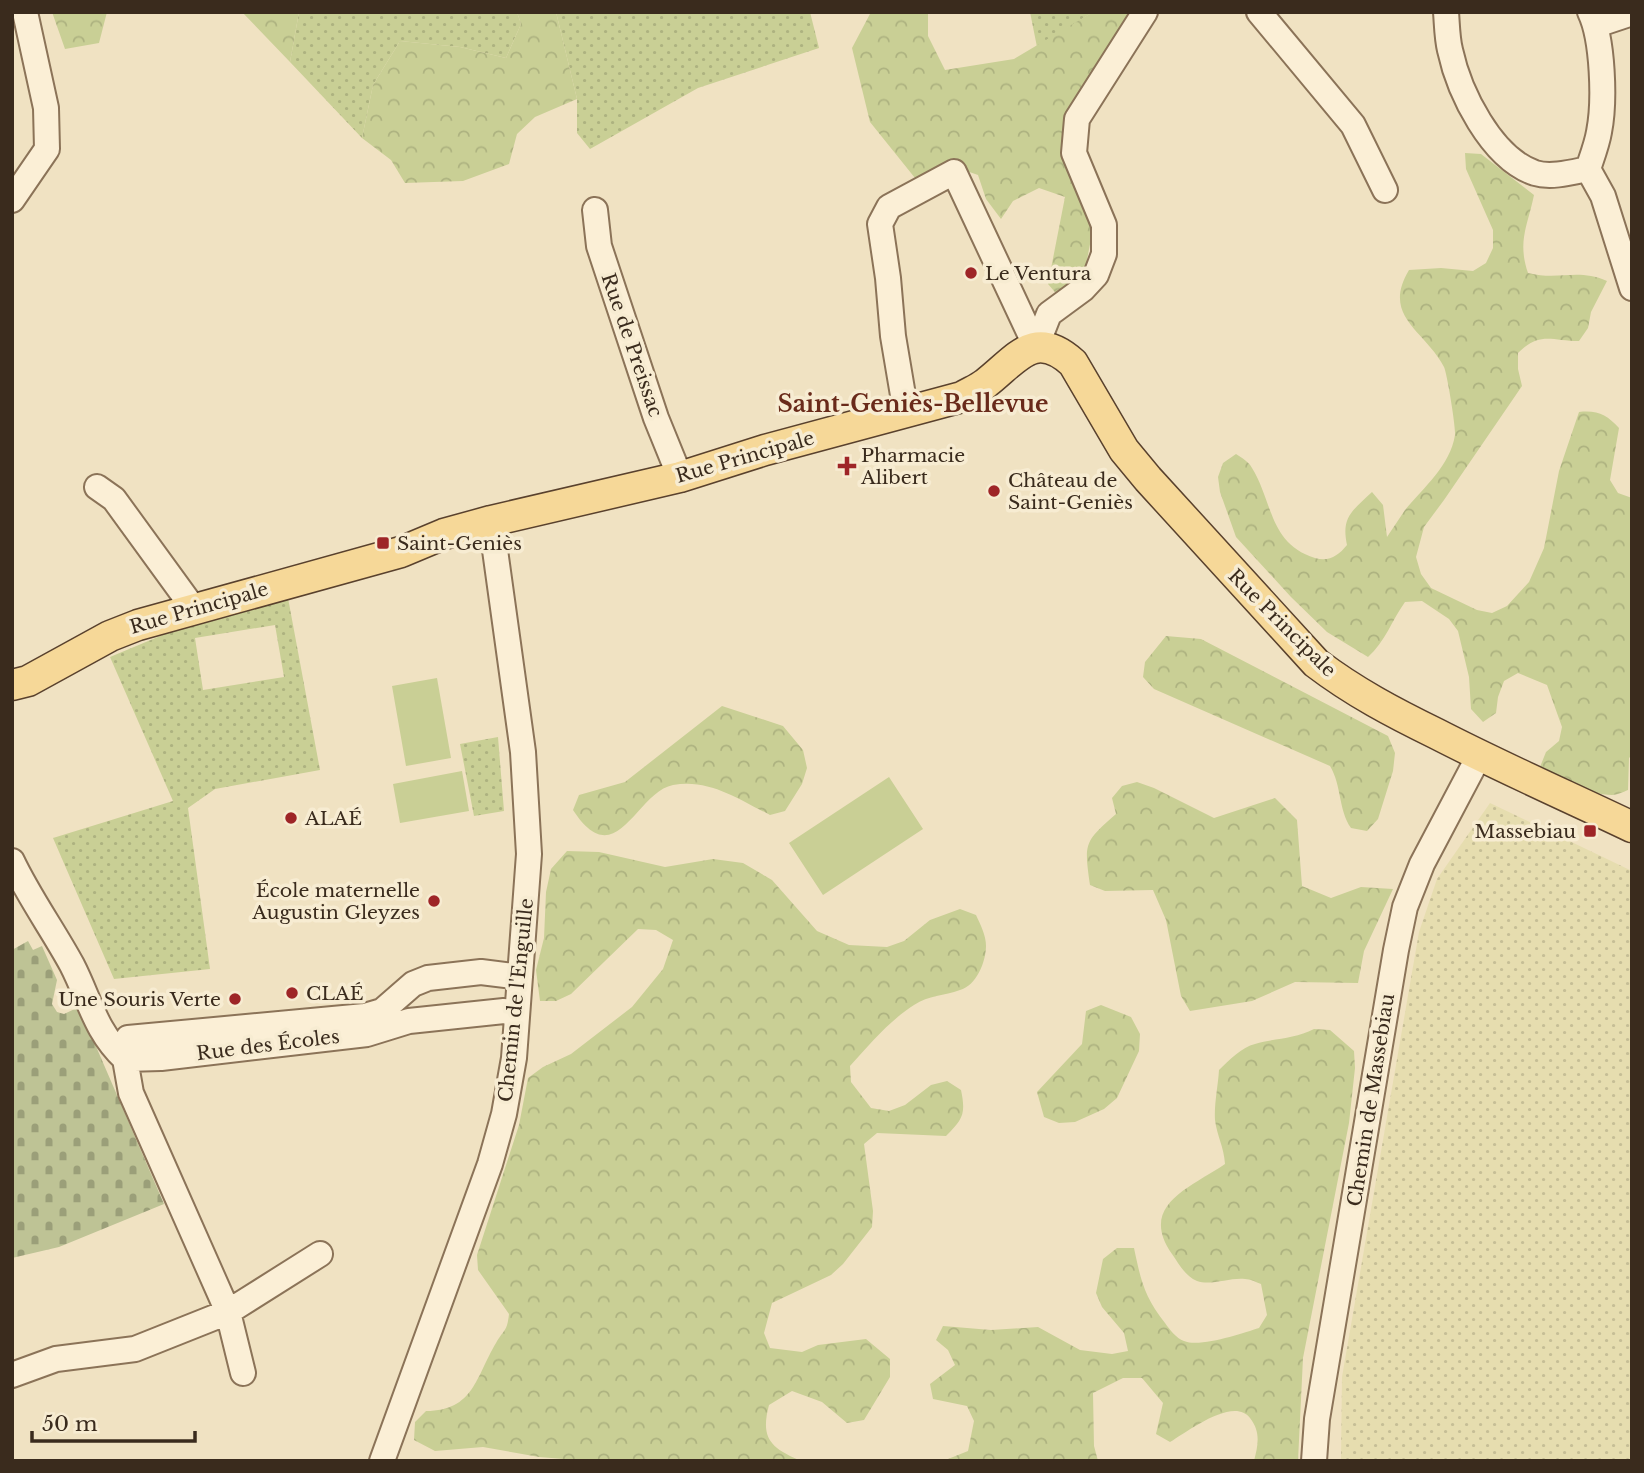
<svg xmlns="http://www.w3.org/2000/svg" width="1644" height="1473" viewBox="0 0 1644 1473" font-family="'Libre Baskerville',serif">
<defs>
<pattern id="farmland-dots" width="8" height="8" patternUnits="userSpaceOnUse" patternTransform="scale(1.75)"><rect width="8" height="8" fill="#e6ddaf"/><path d="M2 2h.1M6 6h.1" fill="none" stroke="#c6be96" stroke-width="1.8" stroke-linecap="round"/></pattern>
<pattern id="grass-dots" width="8" height="8" patternUnits="userSpaceOnUse" patternTransform="scale(1.75)"><rect width="8" height="8" fill="#c9cf95"/><path d="M2 2h.1M6 6h.1" fill="none" stroke="#adb280" stroke-width="1.8" stroke-linecap="round"/></pattern>
<pattern id="forest-crowns" width="20" height="18" patternUnits="userSpaceOnUse" patternTransform="scale(1.75)"><rect width="20" height="18" fill="#c9cf95"/><path d="M2 6a3 3 0 1 1 6 0M12 15a3 3 0 1 1 6 0" fill="none" stroke="#adb280"/></pattern>
<pattern id="cemetery-stones" width="16" height="16" patternUnits="userSpaceOnUse" patternTransform="scale(1.75)"><rect width="16" height="16" fill="#bec395"/><path d="M2 7V4a2 2 0 0 1 4 0v3zM10 15v-3a2 2 0 0 1 4 0v3z" fill="#9b9f79"/></pattern>
</defs>
<rect width="100%" height="100%" fill="#f0e2c2"/>
<!-- farmland -->
<path fill="url(#farmland-dots)" d="M 1490,803 L 1632,871 L 1632,1461 L 1341,1461 L 1342,1377 L 1419,932 L 1437,879 Z"/>
<!-- grass -->
<path fill="url(#grass-dots)" fill-rule="evenodd" d="M 299,12 L 517,12 L 521,24 L 506,58 L 460,47 L 400,41 L 373,85 L 362,138 L 290,62 Z
M 556,12 L 810,12 L 819,48 L 698,88 L 590,149 L 577,133 L 577,99 Z
M 1030,12 L 1093,12 L 1037,47 Z
M 288,598 L 320,770 L 215,789 L 188,808 L 210,969 L 114,979 L 53,838 L 173,801 L 110,657 L 165,634 ZM 275,625 L 284,677 L 203,690 L 195,638 Z
M 498,737 L 504,811 L 474,816 L 460,744 Z"/>
<!-- forest -->
<path fill="url(#forest-crowns)" d="M 52,12 L 107,12 L 99,43 L 65,49 Z
M 242,12 L 299,12 L 290,62 Z
M 517,12 L 556,12 L 577,99 L 535,117 L 517,134 L 509,164 L 463,181 L 405,183 L 391,160 L 362,138 L 373,85 L 400,41 L 460,47 L 506,58 L 521,24 Z
M 871,12 L 928,12 L 928,36 L 945,70 L 1014,59 L 1093,12 L 1135,12 L 1064,153 L 1095,218 L 1086,265 L 1060,298 L 1048,284 L 1065,197 L 1039,188 L 1013,201 L 1001,219 L 986,199 L 978,175 L 958,168 L 915,178 L 870,122 L 852,48 Z
M 1465,153 L 1481,154 L 1534,195 C 1528,225 1517,241 1528,273 C 1559,281 1577,268 1607,281 L 1591,312 L 1588,328 L 1579,341 C 1551,341 1540,331 1518,353 L 1518,369 L 1522,386 L 1444,500 L 1424,527 L 1416,557 L 1421,574 L 1431,588 L 1477,610 L 1492,613 L 1507,606 L 1529,582 L 1544,548 L 1559,471 L 1579,412 C 1598,410 1607,415 1619,428 L 1610,480 L 1618,493 L 1632,498 L 1632,755 L 1629,758 L 1628,790 C 1623,792 1617,795 1612,795 C 1590,795 1556,781 1540,767 L 1546,752 L 1559,741 L 1562,727 L 1547,685 L 1518,673 L 1504,681 L 1498,697 L 1496,713 L 1483,722 L 1471,709 L 1469,677 L 1458,631 L 1449,619 L 1422,601 L 1405,602 C 1392,620 1385,642 1368,657 L 1327,632 L 1291,597 L 1236,537 L 1220,492 L 1218,477 L 1223,463 L 1236,454 C 1242,458 1249,462 1252,468 C 1273,502 1269,544 1315,558 C 1329,562 1338,556 1347,545 C 1341,517 1352,511 1372,492 L 1383,505 L 1387,537 C 1393,528 1399,519 1405,510 C 1424,487 1450,466 1455,435 C 1456,428 1447,373 1444,367 C 1425,330 1381,317 1409,270 L 1441,268 L 1473,271 L 1486,263 L 1493,248 L 1493,230 L 1466,169 Z
M 1166,636 L 1201,639 L 1388,736 L 1395,753 L 1393,771 L 1378,819 L 1367,831 L 1351,828 C 1338,809 1342,786 1330,766 L 1154,689 L 1143,677 L 1145,662 Z
M 722,706 L 783,726 L 803,750 L 807,768 L 802,784 L 785,811 L 770,815 C 740,800 709,778 673,785 C 636,792 616,876 573,810 L 579,795 L 625,782 Z
M 1137,782 L 1154,788 L 1214,818 L 1275,798 L 1297,820 L 1302,886 L 1331,898 L 1361,887 L 1393,889 L 1364,951 L 1358,983 L 1295,982 L 1252,1001 L 1190,1011 L 1181,996 L 1166,920 L 1153,890 L 1105,891 L 1090,885 C 1084,843 1084,842 1116,814 L 1112,798 L 1122,786 Z
M 567,851 L 599,852 L 665,867 L 713,859 L 743,863 L 772,880 L 817,931 L 849,945 L 887,947 L 904,941 L 930,920 L 960,909 L 976,915 C 980,924 986,935 986,946 C 986,962 976,986 960,990 C 944,996 929,995 914,1005 C 889,1021 870,1044 850,1066 L 851,1082 L 871,1108 L 889,1111 L 905,1105 L 931,1085 L 947,1081 L 961,1090 C 966,1114 963,1119 946,1136 L 877,1133 L 864,1144 L 873,1211 L 872,1227 L 843,1264 L 831,1275 L 772,1303 L 764,1333 L 770,1348 L 802,1352 L 818,1345 L 866,1339 L 890,1359 L 890,1377 L 864,1420 L 847,1423 L 822,1402 L 792,1391 L 769,1405 C 760,1439 771,1448 801,1461 L 589,1461 L 539,1457 L 483,1447 L 435,1451 L 414,1440 L 415,1422 L 426,1411 C 474,1411 476,1376 496,1343 C 504,1329 507,1332 509,1314 L 478,1270 L 477,1255 L 519,1125 L 528,1078 L 543,1067 L 571,1054 L 632,1007 L 663,969 L 673,940 L 656,930 L 638,929 L 571,994 L 556,1001 L 540,1001 L 536,970 L 544,938 L 546,892 L 551,869 Z
M 1101,1005 L 1131,1017 L 1140,1034 L 1139,1051 L 1117,1098 L 1104,1109 L 1075,1122 L 1059,1123 L 1044,1117 L 1037,1092 L 1082,1044 L 1086,1011 Z
M 1314,1029 L 1330,1030 L 1354,1051 L 1355,1068 L 1349,1123 L 1303,1358 L 1298,1461 L 1254,1461 C 1258,1445 1261,1432 1250,1418 C 1234,1396 1188,1431 1170,1442 L 1156,1434 L 1163,1403 L 1142,1378 L 1123,1378 L 1093,1393 L 1094,1446 L 1098,1461 L 943,1461 L 968,1451 L 974,1421 L 967,1406 L 933,1399 L 930,1384 L 955,1365 L 948,1350 L 936,1340 L 943,1326 L 991,1330 L 1038,1327 L 1080,1350 L 1112,1354 L 1128,1351 L 1124,1333 L 1102,1307 L 1096,1293 L 1103,1259 L 1117,1248 L 1134,1248 C 1141,1281 1144,1296 1165,1323 C 1170,1330 1176,1338 1184,1341 C 1200,1348 1243,1333 1259,1328 L 1267,1315 L 1261,1284 C 1256,1282 1250,1279 1245,1279 C 1231,1277 1211,1286 1197,1281 C 1185,1276 1179,1264 1172,1254 C 1138,1205 1190,1188 1225,1164 C 1224,1147 1217,1136 1215,1120 C 1214,1104 1218,1086 1219,1070 C 1229,1060 1242,1047 1255,1044 C 1276,1038 1295,1039 1314,1029 Z"/>
<!-- cemetery -->
<path fill="url(#cemetery-stones)" d="M 28,941 L 33,950 L 42,946 L 57,980 L 52,1004 L 57,1012 L 64,1014 L 79,1007 L 164,1204 L 59,1247 L 12,1258 L 12,950 Z"/>
<!-- garden -->
<path fill="#c9cf95" d="M 437,678 L 451,758 L 406,766 L 392,686 Z
M 462,771 L 469,811 L 400,823 L 393,784 Z
M 889,777 L 923,829 L 823,895 L 789,843 Z"/>
<g fill="none" stroke-linecap="round" stroke-linejoin="round">
<!-- minor casing -->
<g stroke="#8b7358" stroke-width="28">
<path id="minor" d="M 1259,12 L 1353,125 L 1385,190
M 1446,12 C 1447,24 1447,38 1450,50 C 1459,92 1491,158 1535,173 C 1551,178 1573,172 1588,169 C 1592,157 1597,144 1599,132 C 1605,102 1603,39 1590,12
M 1596,25 L 1632,13
M 1588,169 L 1603,196 L 1632,288
M 12,200 L 47,149 L 46,108 L 25,12
M 595,210 L 599,246 L 656,418 L 680,477
M 1036,347 L 1049,314 L 1083,289 L 1096,275 L 1104,254 L 1104,225 L 1074,153 L 1077,119 L 1145,12
M 906,413 L 893,336 L 888,278 L 880,224 L 889,207 L 954,172 L 1036,347
M 97,487 L 114,499 L 194,609
M 12,861 C 29,897 53,930 72,965 C 90,1000 95,1031 125,1059 L 161,1058 L 367,1034 L 409,1021 L 504,1011 L 517,1014
M 128,1038 L 365,1016 L 382,1011 L 413,984 L 428,978 L 481,972 L 520,977
M 127,1043 L 125,1059 L 131,1093 L 228,1312 L 243,1373
M 12,1375 L 56,1359 L 135,1349 L 228,1312 L 320,1254
M 382,1461 L 490,1164 L 504,1114 L 514,1058 L 529,854 L 523,752 L 491,521
M 1314,1461 L 1317,1419 L 1396,950 L 1405,907 L 1422,864 L 1479,756"/>
</g>
<!-- major casing -->
<g stroke="#59412d" stroke-width="33">
<path id="major" d="M 12,685 L 28,681 L 110,636 L 138,625 L 401,552 L 444,534 L 491,521 L 680,477 L 765,450 L 962,397 C 970,392 979,389 986,383 C 1017,359 1034,328 1073,363 L 1124,450 L 1148,479 L 1316,663 C 1354,692 1394,713 1437,734 C 1501,767 1567,796 1632,827"/>
</g>
<!-- minor -->
<use href="#minor" stroke="#fbefd6" stroke-width="24"/>
<!-- major -->
<use href="#major" stroke="#f6d898" stroke-width="30"/>
</g>
<!-- markers -->
<g fill="#9e2527" stroke="#f7ecd2" stroke-width="2.5">
<circle cx="971" cy="273" r="7"/>
<path d="M843.5 455.5h7v7h7v7h-7v7h-7v-7h-7v-7h7z"/>
<circle cx="994" cy="491" r="7"/>
<rect x="376" y="536" width="14" height="14" rx="3.5"/>
<circle cx="291" cy="818" r="7"/>
<rect x="1583" y="824" width="14" height="14" rx="3.5"/>
<circle cx="434" cy="901" r="7"/>
<circle cx="292" cy="993" r="7"/>
<circle cx="235" cy="999" r="7"/>
</g>
<g text-anchor="middle" dominant-baseline="central" stroke-width="7" stroke-linejoin="round" paint-order="stroke">
<!-- poi labels -->
<g font-size="19" fill="#3a2b1d" stroke="#f7ecd2" text-anchor="start">
<text x="985" y="273">Le Ventura</text>
<text x="861" y="455">Pharmacie<tspan x="861" dy="22">Alibert</tspan></text>
<text x="1008" y="480">Château de<tspan x="1008" dy="22">Saint-Geniès</tspan></text>
<text x="397" y="543">Saint-Geniès</text>
<text x="305" y="818">ALAÉ</text>
<text x="1576" y="831" text-anchor="end">Massebiau</text>
<text x="420" y="890" text-anchor="end">École maternelle<tspan x="420" dy="22">Augustin Gleyzes</tspan></text>
<text x="306" y="993">CLAÉ</text>
<text x="221" y="999" text-anchor="end">Une Souris Verte</text>
</g>
<!-- street labels -->
<g font-size="19" fill="#3a2b1d" stroke="#f7ecd2">
<text transform="translate(632 345) rotate(71)">Rue de Preissac</text>
<text transform="translate(745 457) rotate(-16)">Rue Principale</text>
<text transform="translate(199 608) rotate(-16)">Rue Principale</text>
<text transform="translate(1282 623) rotate(45)">Rue Principale</text>
<text transform="translate(516 1000) rotate(-84)">Chemin de l'Enguille</text>
<text transform="translate(268 1045) rotate(-7)">Rue des Écoles</text>
<text transform="translate(1371 1100) rotate(-81)">Chemin de Massebiau</text>
</g>
<!-- quarter labels -->
<g font-size="23" font-weight="bold" fill="#692a1a" stroke="#f7ecd2">
<text x="913" y="404">Saint-Geniès-Bellevue</text>
</g>
</g>
<!-- border -->
<rect width="1644" height="1473" fill="none" stroke="#3a2b1d" stroke-width="28"/>
<!-- scale -->
<path d="M32 1431v10h163v-10" fill="none" stroke="#3a2b1d" stroke-width="3.5"/>
<text x="42" y="1431" font-size="21" fill="#3a2b1d" stroke="#f7ecd2" stroke-width="5" paint-order="stroke">50 m</text>
</svg>
